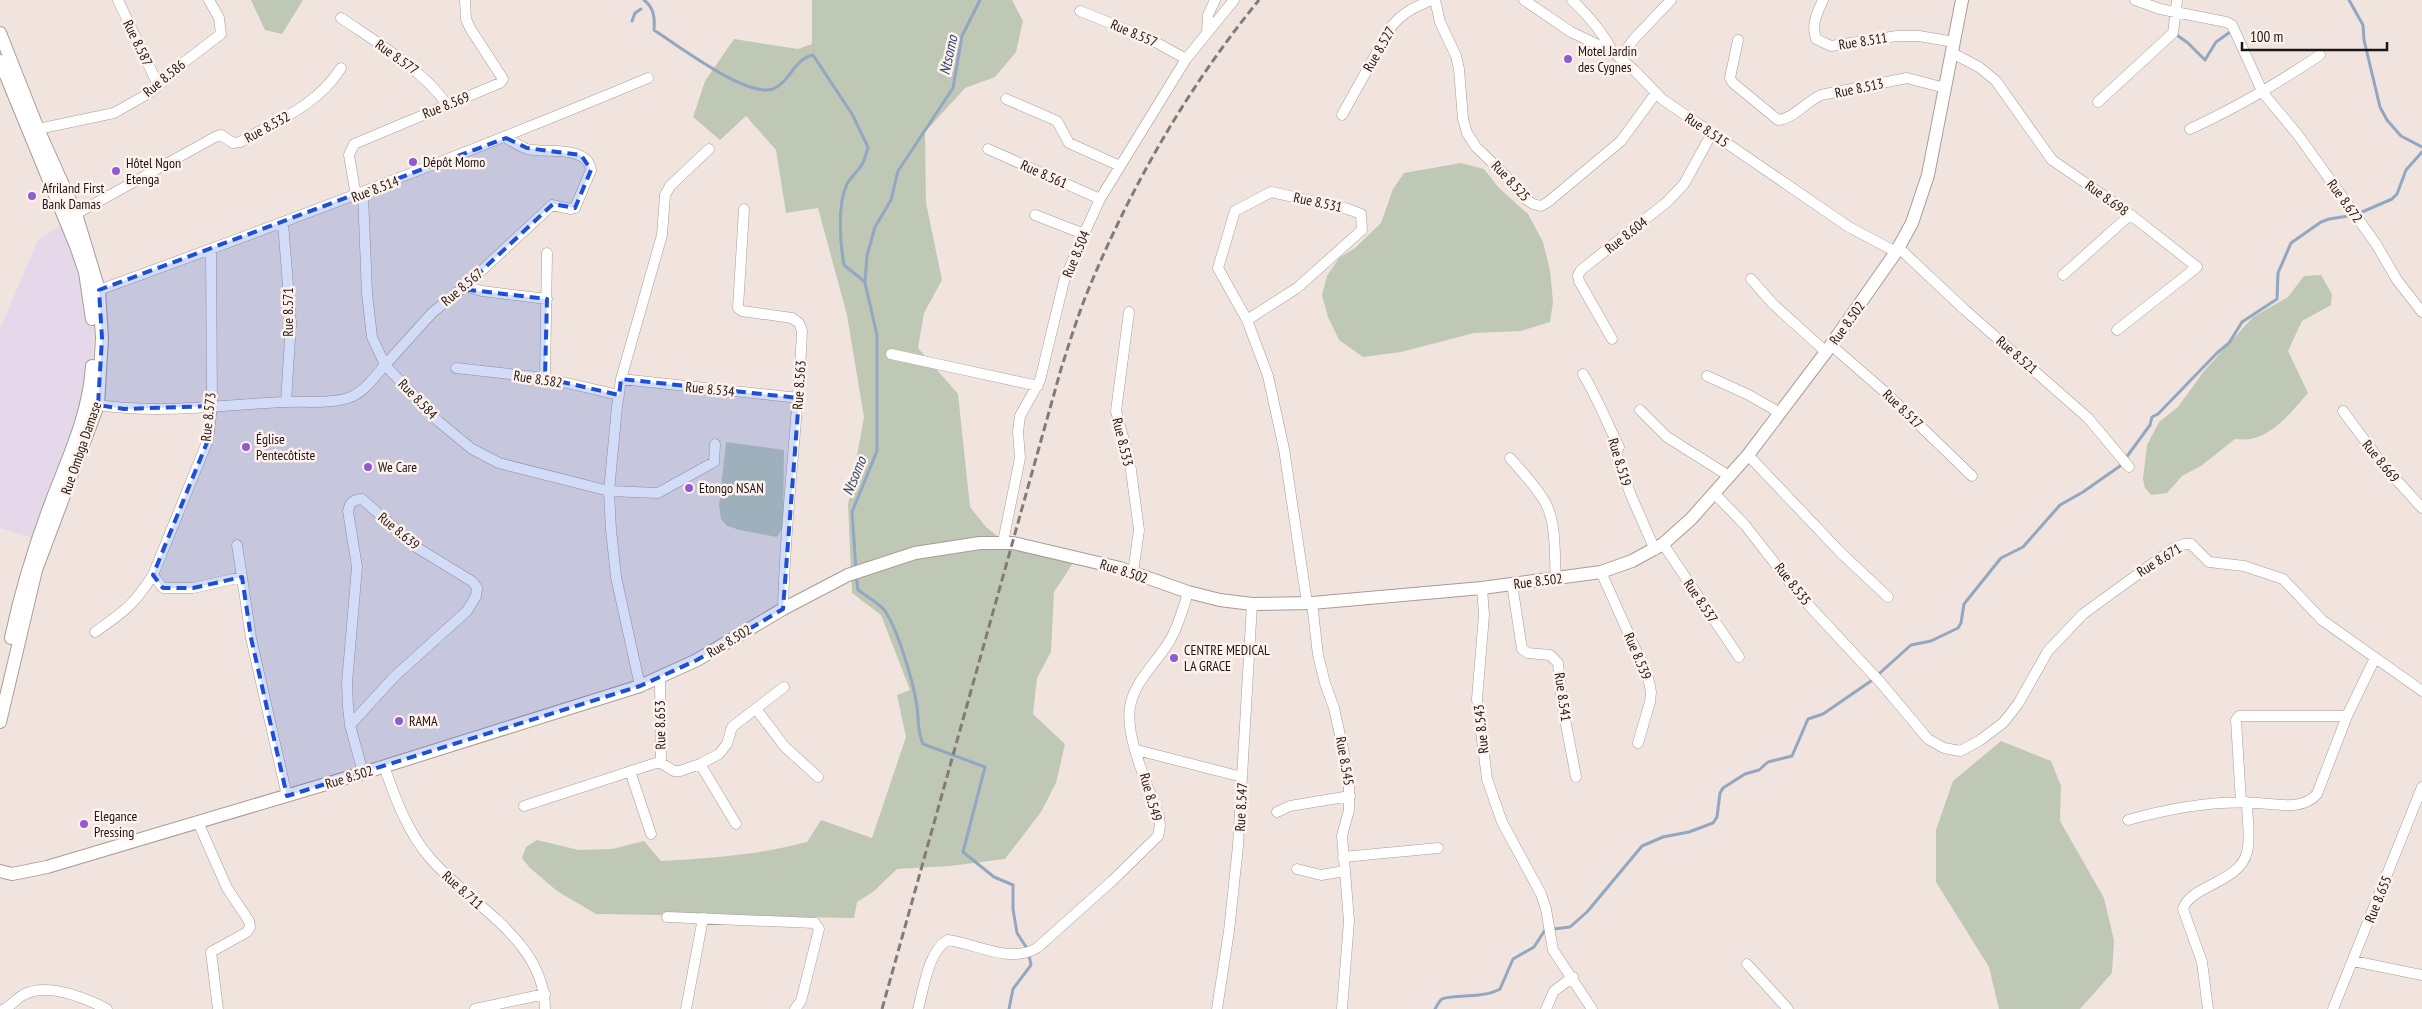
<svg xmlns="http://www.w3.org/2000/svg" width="2422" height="1009" viewBox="0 0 2422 1009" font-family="'PT Sans Narrow',sans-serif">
<rect width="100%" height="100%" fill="#f1e4df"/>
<!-- industrial -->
<path fill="#e5d8eb" d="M 68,221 L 90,298 L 94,332 L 91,380 L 37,539 L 0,528 L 0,329 L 38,240 Z"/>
<!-- green -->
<path fill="#bfc8b5" d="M 251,0 L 303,0 L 282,34 L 265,30 Z
M 812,0 L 1012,0 L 1023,21 L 1016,52 L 995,77 L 965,88 L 925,132 L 926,203 L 942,280 L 924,313 L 918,348 L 958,394 L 970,507 L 986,527 L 1006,543 L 1077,557 L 1054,592 L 1051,652 L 1037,678 L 1033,714 L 1065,744 L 1056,783 L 1041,812 L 1005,859 L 950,866 L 897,869 L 873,892 L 857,902 L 854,918 L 596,914 L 557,891 L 530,868 L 522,858 L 526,847 L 537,840 L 579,850 L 612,849 L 644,841 L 661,861 C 710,858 759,855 807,842 L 821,820 L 872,838 L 906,737 L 897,695 L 910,690 L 881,615 L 852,593 L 848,505 L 864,417 L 847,315 L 818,208 L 786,213 L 776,150 L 746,116 L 720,140 L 693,117 L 705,81 L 734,39 L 798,49 L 812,44 Z
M 1461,163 L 1484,169 L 1499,188 L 1528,214 L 1543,242 L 1550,270 L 1553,302 L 1550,322 L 1521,331 L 1474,333 L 1401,352 L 1363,357 L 1339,340 L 1328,317 L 1322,295 L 1327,276 L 1339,258 L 1355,248 L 1381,223 L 1393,189 L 1404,173 Z
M 2321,275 L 2332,294 L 2331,305 L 2302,321 L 2288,351 L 2308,393 C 2293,410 2274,435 2250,439 C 2246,440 2240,439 2235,439 L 2201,466 L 2182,476 L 2167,493 L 2151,495 L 2145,488 L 2143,479 L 2147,445 L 2159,422 L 2178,407 L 2204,371 L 2253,317 L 2288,297 L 2304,276 Z
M 726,442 L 784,450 L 783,527 L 777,537 L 740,530 L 727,526 L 721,519 L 719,506 Z
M 2001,741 L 2051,761 L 2061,786 L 2060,821 L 2104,898 L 2114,940 L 2112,973 L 2080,1009 L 1999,1009 L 1989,967 L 1936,882 L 1936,830 L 1953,781 Z"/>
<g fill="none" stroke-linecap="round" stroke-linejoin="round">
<!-- stream -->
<path stroke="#92a7c1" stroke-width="3" d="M 644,0 C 654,8 655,17 654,30 C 677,45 747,98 773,89 C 790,82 794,59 813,55 L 852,114 L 868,147 C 866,153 865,161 861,166 C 857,172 851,177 847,184 C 837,206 840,242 844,265 L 865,282
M 2349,0 L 2363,25 L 2364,40 L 2380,107 L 2387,120 L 2401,136 L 2422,147
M 632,21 L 635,13 L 641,9
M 2174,33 L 2188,43 L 2205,60 L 2216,42 L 2233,30
M 856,569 L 852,512 L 877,451 L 877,335 L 865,283 L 867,256 L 875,227 L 891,200 L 898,171 L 953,88 L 962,36 L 980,0
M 856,575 L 858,590 C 866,596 879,603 885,611 C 898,630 914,684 917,707 C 919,720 917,731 923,744 L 985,767 L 963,852 L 994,877 L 1013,885 L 1013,909 L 1017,933 L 1028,950 L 1031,965 L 1013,989 L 1009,1009
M 1435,1009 C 1437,1006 1439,1001 1442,999 C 1450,994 1483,999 1500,989 L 1513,959 L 1534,947 L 1545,930 L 1570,927 L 1587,912 L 1642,846 L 1663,837 L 1689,832 L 1713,823 L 1717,817 L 1720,793 L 1723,788 L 1745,774 L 1759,770 L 1768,762 L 1792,756 L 1808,719 L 1823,714 L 1871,681 L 1911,645 L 1931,641 L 1958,628 L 1961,623 L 1964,604 L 2001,558 L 2023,547 L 2060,505 L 2083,492 L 2120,466 L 2150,425 L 2152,417 L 2158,414 L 2217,353 L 2229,343 L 2242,322 L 2277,299 L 2278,273 L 2291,243 L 2321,222 L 2329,219 L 2355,215 L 2392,199 L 2397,194 L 2406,170 L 2422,152"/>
<!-- minor casing -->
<g stroke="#a89c97" stroke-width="11">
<path id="minor" d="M 118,0 L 158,85
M 1435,0 L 1440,22 L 1456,56 L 1459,69 L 1463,119 L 1467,133 L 1476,147 L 1505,175 L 1523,197 L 1533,204 L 1541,206 L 1548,202 L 1621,141 L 1656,93
M 1524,0 L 1571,32 L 1613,52 L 1635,71 L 1662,99 L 1849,227 L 1896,252
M 1572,0 C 1589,16 1602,31 1613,52
M 1823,0 C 1817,13 1811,24 1816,39 L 1831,46 L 1897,36 L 1919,36 L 1954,42
M 2135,0 L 2160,9 L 2226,22 L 2232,25 L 2263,93 L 2298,135 L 2376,244 L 2397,280 L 2422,312
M 1080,11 L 1150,39 L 1186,59
M 341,18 C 379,44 419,67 447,104
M 1207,33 L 1208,15 L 1215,0
M 1738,40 L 1730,78 L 1733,83 L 1778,120 C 1793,119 1807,101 1821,95 L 1907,78 L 1945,88
M 1952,53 L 1979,67 L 1996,81 L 2052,160 L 2122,208 L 2197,267 L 2117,330
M 1620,58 L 1634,39 L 1671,0
M 1006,99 L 1057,121 L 1069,143 L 1120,166
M 2098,102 L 2173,33 L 2177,0
M 1342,115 L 1391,27 C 1403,12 1415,7 1432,0
M 38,129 L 114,113 L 151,92 L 183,63 L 221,34 L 219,18 L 209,0
M 2190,129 C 2238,107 2276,84 2320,55
M 988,149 L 1100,199
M 363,194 L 367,294 L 372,337 L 385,365 L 432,313 L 465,286 L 552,205 L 571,209 L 575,208 L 591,170 C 587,144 546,154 527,149 C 520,146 513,142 506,138
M 356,196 L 349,155 L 354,144 L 500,83 L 503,79 L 470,28 L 466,19 L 465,0
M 744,209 L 738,308 L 742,311 L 792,318 L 799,323 L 802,331 C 798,424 785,516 783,609
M 76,214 L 215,137 L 221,135 L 233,143 L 240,142 C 277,121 318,105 341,68
M 1035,215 L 1084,234
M 283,223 L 291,323 L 286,402
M 1899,248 L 1965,310 L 2088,418 L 2129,467
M 211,249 L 212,406 L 208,440 L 153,575 L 163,588 L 193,588 L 242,577 L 251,638 L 287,796
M 2063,275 L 2130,215
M 1751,279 L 1772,303 L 1826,352
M 465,286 L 482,291 L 547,299
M 99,290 C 283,223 467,154 648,78
M 1129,312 L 1116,411 L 1130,463 L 1139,530 L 1133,573
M 1247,320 L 1297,288 L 1362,230 L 1361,214 L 1348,209 L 1271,192 L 1235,211 L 1218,268 L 1247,320 L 1268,376 L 1284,449 L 1307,603
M 1612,339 L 1579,281 L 1578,275 L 1581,270 L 1667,202 L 1684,184 L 1712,133
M 1831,345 L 1885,392 L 1972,476
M 891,354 L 1038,386
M 456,368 L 545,378 L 619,395
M 1583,374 C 1597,397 1607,423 1619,447 L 1616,453 L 1630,493 L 1655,550
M 1707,376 L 1749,395 L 1780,413
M 545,378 L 547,253
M 621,379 L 799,398
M 98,405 C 160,414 222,405 284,402 C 306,401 328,404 348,398 C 364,393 374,377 385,365 L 438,421 L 472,449 L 499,463 L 609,491 L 658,493 L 714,462 L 715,444
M 1640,410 L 1667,437 L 1729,476
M 2343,411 L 2383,465 L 2422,508
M 1748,455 L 1841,553 L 1888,597
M 1510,458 C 1522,472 1537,487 1546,504 C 1557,526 1554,555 1556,579
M 1714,493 L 1745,525 L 1802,598 L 1881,683 L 1928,739 L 1944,748 L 1960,751 L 1979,741 L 2003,723 L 2018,704 L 2048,651 L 2083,614 L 2174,548 L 2184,544 L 2191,544 L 2209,562 L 2244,566 L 2283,579 L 2322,620 L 2422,691
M 1003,542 L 1020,458 L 1018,432 L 1020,416 L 1040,380 L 1064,281 L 1084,234 L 1100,199 L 1186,59 L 1234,0
M 1663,544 L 1739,657
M 237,545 L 242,577
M 1601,572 L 1648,677 L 1651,692 L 1650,702 L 1638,743
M 1512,584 L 1522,649 L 1528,653 L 1550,655 L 1558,663 L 1562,703 L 1576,777
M 1482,588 L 1484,615 L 1477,699 L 1487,779 L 1502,822 L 1541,894 L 1546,909 L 1553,950 L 1592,1009
M 95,632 C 125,611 133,606 153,575
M 660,678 L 661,763 L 674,771 L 680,771 L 700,764 L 719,754 L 727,744 L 732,727 L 784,687
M 640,686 L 616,577 L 611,530 L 609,491 L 617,407 L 621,379 L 662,235 L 665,195 L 670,186 L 709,149
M 756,709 L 785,747 L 818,777
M 350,725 L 395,676 L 467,611 L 476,596 L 477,588 L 473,582 L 416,547 L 362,499 C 353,500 350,502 348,511 L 357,567 L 347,683 L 348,707 L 350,725 L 363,773
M 1137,750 L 1242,777
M 700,764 L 736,824
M 384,766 C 395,798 408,833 430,858 C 470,905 545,940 545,1009
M 630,771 L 651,834
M 2241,802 L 2236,720 L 2239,716 L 2347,716
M 524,806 L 656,763 L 661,763
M 1277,812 L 1290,806 L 1350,796
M 2128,820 C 2170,808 2214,800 2258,803 C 2278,804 2302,811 2317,794 L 2347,716 L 2375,658
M 198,822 L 227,888 L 249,921 L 250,927 L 247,932 L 211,952 L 218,1009
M 1343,857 L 1438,848
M 1297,869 L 1321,875 L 1345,871 L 1342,836 L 1349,810 L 1349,776 L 1334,708 L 1325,683 L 1318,655 L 1312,603
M 667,917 L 815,923 L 819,929 L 801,1001 L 795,1009
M 2353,961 L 2422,975
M 1747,964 L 1788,1009
M 4,1009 C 11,1006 16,999 23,995 C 47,982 85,998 107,1009
M 475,1009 L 545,994
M 686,1009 L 703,918
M 918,1009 C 924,988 928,951 948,940 C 977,944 1009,964 1037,948 L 1112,881 L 1158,836 L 1160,826 L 1159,817 C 1149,787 1125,739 1130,707 C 1134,682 1156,663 1169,642 C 1178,627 1183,610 1188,592
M 1217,1009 L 1229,931 L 1238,846 L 1252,604
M 1342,1009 L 1349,921 L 1345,871
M 1546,1009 L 1554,991 L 1573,977
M 2208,1009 L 2202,962 L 2183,909 C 2190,885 2240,883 2247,852 C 2251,837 2247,818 2247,802
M 2333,1009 L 2422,787"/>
</g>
<!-- major casing -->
<g stroke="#a89c97" stroke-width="14">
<path id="major" d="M 0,33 L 38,129 L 76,214 L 99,290 L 102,338 L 98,405 L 36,570 L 0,722
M 0,61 L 76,246 L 85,272 L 92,319
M 11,638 C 21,590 35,545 52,500 C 69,456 89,414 92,366
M 0,871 L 12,874 L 47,867 L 363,773 L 640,686 L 697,660 L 783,609 L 848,575 L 915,553 L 980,543 L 1013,543 L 1120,568 L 1188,592 L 1220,600 L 1252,604 L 1312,603 L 1482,588 L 1601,572 L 1632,561 L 1663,544 L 1691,519 L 1748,455 L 1826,352 L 1896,252 L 1912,223 L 1928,175 L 1962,0"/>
</g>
<!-- minor -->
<use href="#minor" stroke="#fff" stroke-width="10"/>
<!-- major -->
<use href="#major" stroke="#fff" stroke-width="12"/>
<!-- rail -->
<path stroke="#847b78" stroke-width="3" stroke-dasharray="8 4" stroke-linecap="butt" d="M 882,1009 L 1061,369 C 1069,344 1077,318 1087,293 C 1130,188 1187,88 1259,0"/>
</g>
<!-- marked area -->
<path fill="#1d4ed8" fill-opacity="0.2" stroke="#1d4ed8" stroke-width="4" stroke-dasharray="10 6" stroke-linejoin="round" d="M 506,138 L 527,148 L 581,155 L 591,170 L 575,208 L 553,204 L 462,289 L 547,299 L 545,378 L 619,395 L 621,379 L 799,398 L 783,609 L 697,660 L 640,686 L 287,796 L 251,638 L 242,577 L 193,588 L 163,588 L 153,575 L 208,440 L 212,406 L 124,409 L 98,405 L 102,338 L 99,290 Z"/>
<!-- markers -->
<g fill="#8f5ad2" stroke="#fff1ec" stroke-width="2">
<circle cx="1568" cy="59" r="5"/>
<circle cx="413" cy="162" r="5"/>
<circle cx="116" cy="171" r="5"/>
<circle cx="32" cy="196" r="5"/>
<circle cx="246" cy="447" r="5"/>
<circle cx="368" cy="467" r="5"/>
<circle cx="689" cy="488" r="5"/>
<circle cx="1174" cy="658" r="5"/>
<circle cx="399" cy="721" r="5"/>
<circle cx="84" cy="824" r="5"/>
</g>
<g text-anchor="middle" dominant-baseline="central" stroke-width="5" stroke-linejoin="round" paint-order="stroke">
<!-- street labels -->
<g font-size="14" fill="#1c1716" stroke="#fff1ec">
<text transform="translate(1134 33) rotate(23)">Rue 8.557</text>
<text transform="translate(1863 41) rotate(-9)">Rue 8.511</text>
<text transform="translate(138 43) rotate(64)">Rue 8.587</text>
<text transform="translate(1379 49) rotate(-60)">Rue 8.527</text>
<text transform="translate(397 57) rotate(36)">Rue 8.577</text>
<text transform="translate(164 78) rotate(-39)">Rue 8.586</text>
<text transform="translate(1859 88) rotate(-12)">Rue 8.513</text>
<text transform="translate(446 105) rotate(-22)">Rue 8.569</text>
<text transform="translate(267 127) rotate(-29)">Rue 8.532</text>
<text transform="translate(1707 130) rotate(34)">Rue 8.515</text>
<text transform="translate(1044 174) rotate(24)">Rue 8.561</text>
<text transform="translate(1511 181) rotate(47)">Rue 8.525</text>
<text transform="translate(375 189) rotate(-21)">Rue 8.514</text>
<text transform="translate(2107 198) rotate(36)">Rue 8.698</text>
<text transform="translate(2345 201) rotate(54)">Rue 8.672</text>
<text transform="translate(1318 202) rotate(12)">Rue 8.531</text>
<text transform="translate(1626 235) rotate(-38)">Rue 8.604</text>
<text transform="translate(1076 254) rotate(-67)">Rue 8.504</text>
<text transform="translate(462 287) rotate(-40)">Rue 8.567</text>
<text transform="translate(288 312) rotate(-90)">Rue 8.571</text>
<text transform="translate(1847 323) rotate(-54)">Rue 8.502</text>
<text transform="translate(2017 355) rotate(41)">Rue 8.521</text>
<text transform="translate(538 379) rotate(9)">Rue 8.582</text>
<text transform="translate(799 385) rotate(-86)">Rue 8.563</text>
<text transform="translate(710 389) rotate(6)">Rue 8.534</text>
<text transform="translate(418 399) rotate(46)">Rue 8.584</text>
<text transform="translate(1903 409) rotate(44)">Rue 8.517</text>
<text transform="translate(208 417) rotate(-84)">Rue 8.573</text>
<text transform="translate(1123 442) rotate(76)">Rue 8.533</text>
<text transform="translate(81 448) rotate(-71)">Rue Ombga Damase</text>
<text transform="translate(2381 461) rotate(51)">Rue 8.669</text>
<text transform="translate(1620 462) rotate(73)">Rue 8.519</text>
<text transform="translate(399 531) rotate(40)">Rue 8.639</text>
<text transform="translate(2159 560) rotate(-32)">Rue 8.671</text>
<text transform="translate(1124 571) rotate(18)">Rue 8.502</text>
<text transform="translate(1538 581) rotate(-7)">Rue 8.502</text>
<text transform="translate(1793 584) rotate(52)">Rue 8.535</text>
<text transform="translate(1701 601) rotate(56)">Rue 8.537</text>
<text transform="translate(729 641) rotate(-31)">Rue 8.502</text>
<text transform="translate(1638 656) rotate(67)">Rue 8.539</text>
<text transform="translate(1563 697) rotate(82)">Rue 8.541</text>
<text transform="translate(660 725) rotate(-91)">Rue 8.653</text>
<text transform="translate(1481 729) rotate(-96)">Rue 8.543</text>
<text transform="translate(1345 761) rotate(80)">Rue 8.545</text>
<text transform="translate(349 777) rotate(-17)">Rue 8.502</text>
<text transform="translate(1151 797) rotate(74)">Rue 8.549</text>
<text transform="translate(1241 807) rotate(-87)">Rue 8.547</text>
<text transform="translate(463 890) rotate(42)">Rue 8.711</text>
<text transform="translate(2378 899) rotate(-68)">Rue 8.655</text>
</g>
<!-- poi labels -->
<g font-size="14" fill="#1c1716" stroke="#fff1ec" text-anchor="start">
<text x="1578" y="51">Motel Jardin<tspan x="1578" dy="16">des Cygnes</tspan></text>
<text x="423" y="162">Dépôt Momo</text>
<text x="126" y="163">Hôtel Ngon<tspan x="126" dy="16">Etenga</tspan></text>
<text x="42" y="188">Afriland First<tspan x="42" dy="16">Bank Damas</tspan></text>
<text x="256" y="439">Église<tspan x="256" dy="16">Pentecôtiste</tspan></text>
<text x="378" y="467">We Care</text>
<text x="699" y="488">Etongo NSAN</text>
<text x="1184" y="650">CENTRE MEDICAL<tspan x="1184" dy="16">LA GRACE</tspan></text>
<text x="409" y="721">RAMA</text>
<text x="94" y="816">Elegance<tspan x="94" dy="16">Pressing</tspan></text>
</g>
<!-- water labels -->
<g font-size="15" font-style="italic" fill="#2b4a70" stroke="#fff1ec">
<text transform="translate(948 55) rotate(-78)">Ntsomo</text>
<text transform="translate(854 476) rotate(-68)">Ntsomo</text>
</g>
</g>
<!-- scale -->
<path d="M2242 42v8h145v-8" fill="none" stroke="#1c1716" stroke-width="2.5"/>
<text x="2250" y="42" font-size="15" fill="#1c1716" stroke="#fff1ec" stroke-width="4" paint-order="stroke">100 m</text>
</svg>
